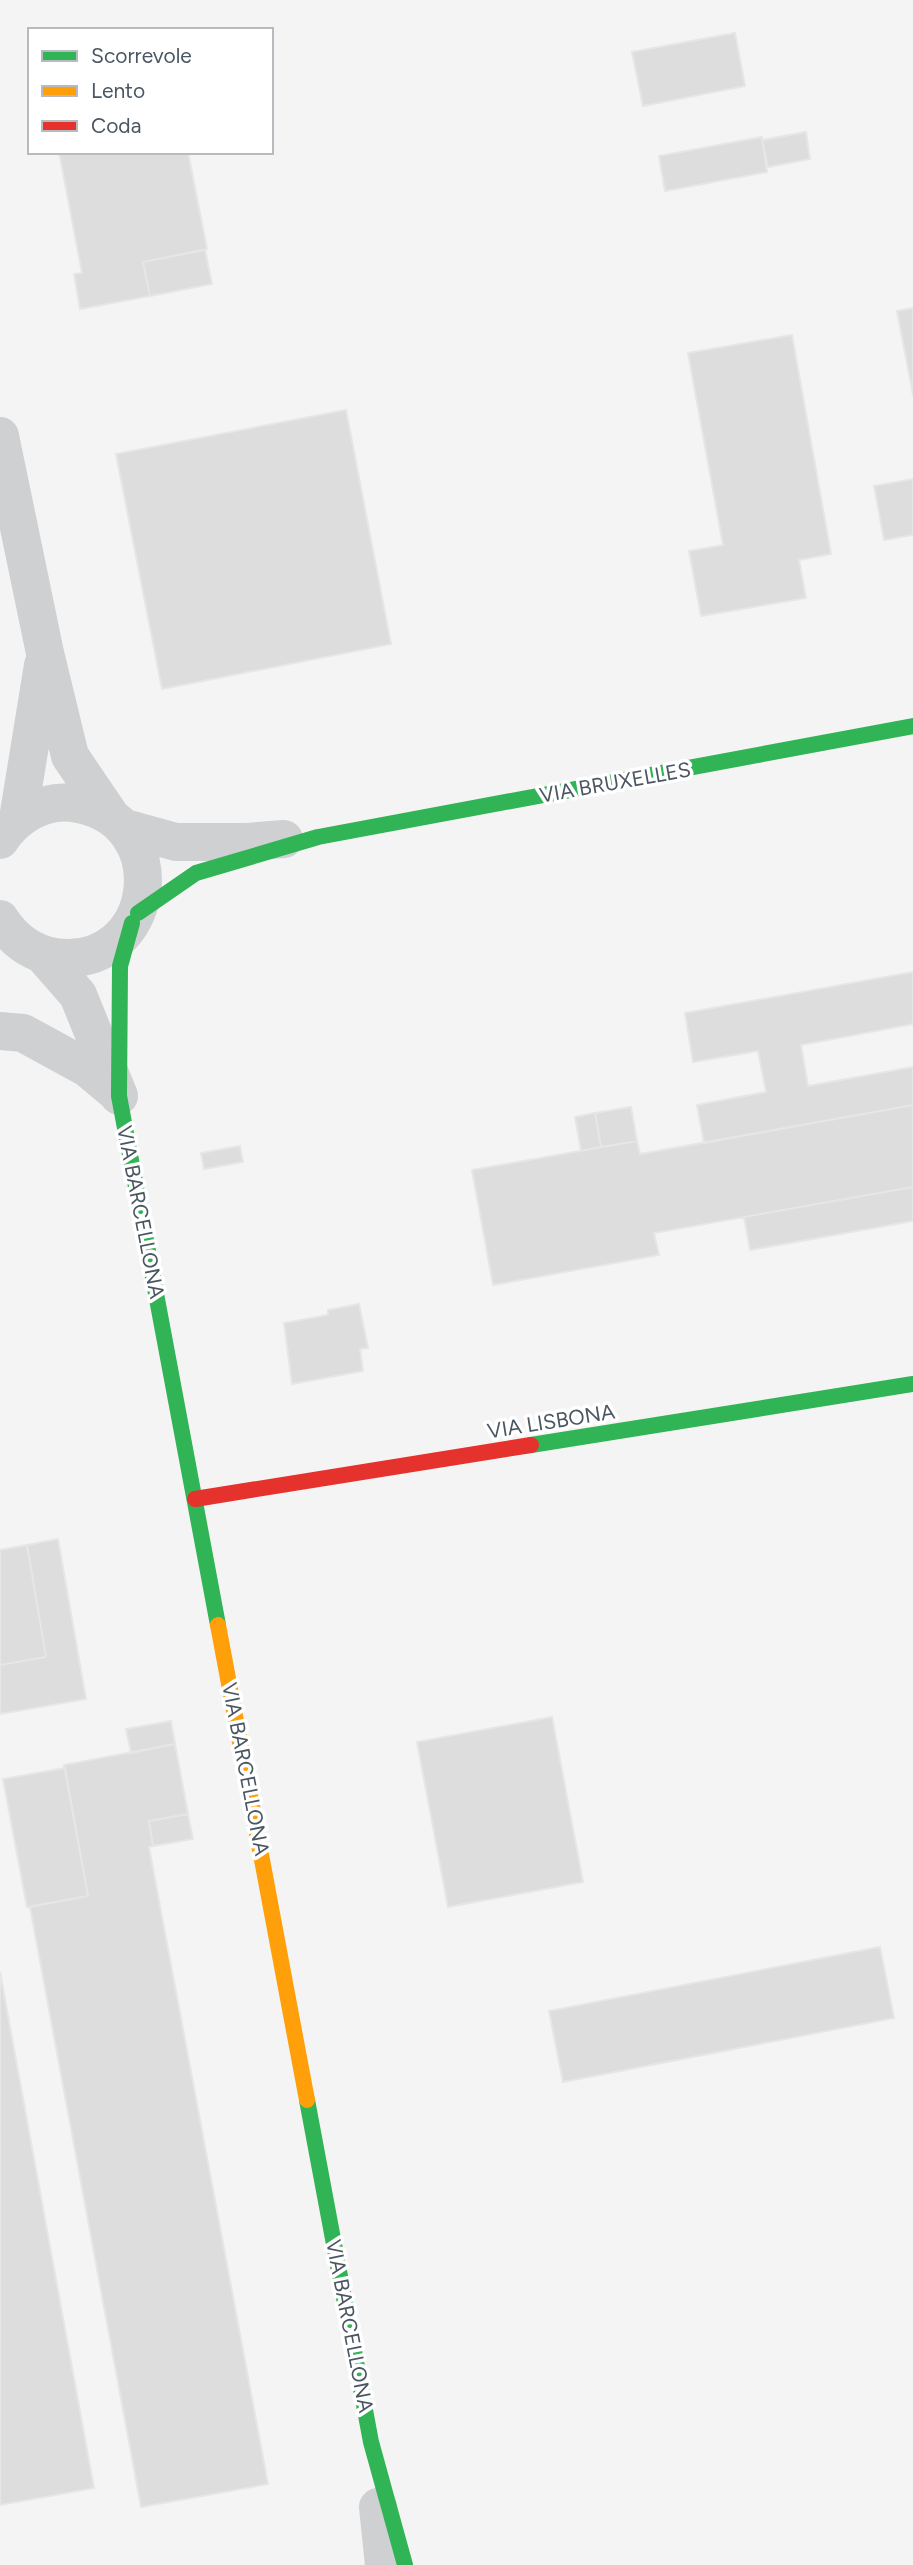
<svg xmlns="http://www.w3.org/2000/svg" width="913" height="2565" viewBox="0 0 913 2565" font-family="Figtree,sans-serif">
<rect width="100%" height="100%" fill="#f4f4f4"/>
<!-- building -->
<path fill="#ddddde" stroke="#e5e6e7" stroke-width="2" d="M 735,33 L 745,86 L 643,106 L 632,52 Z
M 806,132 L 810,159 L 768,167 L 762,140 Z
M 762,137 L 767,172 L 665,191 L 659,156 Z
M 59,152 L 188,152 L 207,249 L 143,262 L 150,296 L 80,309 L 74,274 L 82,273 Z
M 205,250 L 212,284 L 150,296 L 143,262 Z
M 913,308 L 913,395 L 897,311 Z
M 792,335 L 831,554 L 799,560 L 806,598 L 701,616 L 689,551 L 723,545 L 688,353 Z
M 346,410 L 391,644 L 162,689 L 116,454 Z
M 913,479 L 913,535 L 884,540 L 874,486 Z
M 913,972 L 913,1024 L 801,1045 L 808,1086 L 913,1067 L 913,1105 L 704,1143 L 697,1105 L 766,1092 L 758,1051 L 693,1062 L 685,1013 Z
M 913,1105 L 913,1187 L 654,1233 L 659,1255 L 493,1285 L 472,1170 L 637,1141 L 640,1154 Z
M 631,1107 L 637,1141 L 601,1147 L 595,1113 Z
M 595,1113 L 601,1147 L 581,1151 L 575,1117 Z
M 240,1146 L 243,1162 L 204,1169 L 201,1153 Z
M 913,1187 L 913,1221 L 750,1250 L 744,1217 Z
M 359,1304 L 368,1348 L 360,1349 L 363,1371 L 292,1384 L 284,1323 L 328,1315 L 328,1310 Z
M 58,1539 L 86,1699 L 0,1714 L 0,1665 L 46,1657 L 27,1545 Z
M 27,1545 L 46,1657 L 0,1665 L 0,1550 Z
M 552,1717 L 583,1882 L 448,1907 L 417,1742 Z
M 171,1721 L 175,1744 L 131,1753 L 126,1729 Z
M 175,1744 L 188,1814 L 149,1821 L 153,1846 L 149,1847 L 268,2484 L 141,2507 L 30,1907 L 88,1896 L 64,1765 Z
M 65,1768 L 88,1896 L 27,1907 L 3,1779 Z
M 188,1814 L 193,1839 L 153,1846 L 149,1821 Z
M 880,1947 L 894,2018 L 563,2082 L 549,2011 Z
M 0,1972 L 94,2488 L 0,2505 Z"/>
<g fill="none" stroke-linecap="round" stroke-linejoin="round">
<!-- street -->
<path stroke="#ced0d2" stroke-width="38" d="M 0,436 L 45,653 L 70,756 L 110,815
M 18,819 L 43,665
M 125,828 L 176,842 L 247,842 L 284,839
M 0,840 C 15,817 43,799 72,803 C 179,817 158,971 55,957 C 31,953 13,939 0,919
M 43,955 L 78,995 L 119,1096
M 0,1031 L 23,1033 L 87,1068 L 118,1094
M 378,2507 L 384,2565"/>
<!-- fast -->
<path stroke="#30b455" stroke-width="16" d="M 138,913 L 196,873 L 318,837 L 913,726
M 132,923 L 120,966 L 119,1096 L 218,1625
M 531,1445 L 913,1384
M 307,2100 L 371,2442 L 405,2565"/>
<!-- slow -->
<path stroke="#ff9f0a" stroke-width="16" d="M 218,1625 L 307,2100"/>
<!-- jam -->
<path stroke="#e5322d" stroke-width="16" d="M 195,1499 L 531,1445"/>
</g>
<g text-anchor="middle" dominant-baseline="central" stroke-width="7" stroke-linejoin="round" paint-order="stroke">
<!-- street labels -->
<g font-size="21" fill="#4a5661" stroke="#fff">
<text transform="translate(615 782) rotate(-10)">VIA BRUXELLES</text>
<text transform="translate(141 1212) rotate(79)">VIA BARCELLONA</text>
<text transform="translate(551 1421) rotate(-9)">VIA LISBONA</text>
<text transform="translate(246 1769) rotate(79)">VIA BARCELLONA</text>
<text transform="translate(350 2326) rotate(79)">VIA BARCELLONA</text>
</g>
</g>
<!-- legend -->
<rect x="28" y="28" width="245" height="126" fill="#ffffff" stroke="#b7bbc0" stroke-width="2"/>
<rect x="42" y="51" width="35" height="10" fill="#30b455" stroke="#b7bbc0" stroke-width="2"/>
<text x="91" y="63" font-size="21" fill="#4a5661">Scorrevole</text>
<rect x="42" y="86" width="35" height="10" fill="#ff9f0a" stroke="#b7bbc0" stroke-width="2"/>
<text x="91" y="98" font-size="21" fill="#4a5661">Lento</text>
<rect x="42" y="121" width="35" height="10" fill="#e5322d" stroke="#b7bbc0" stroke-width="2"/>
<text x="91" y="133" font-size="21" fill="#4a5661">Coda</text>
</svg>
